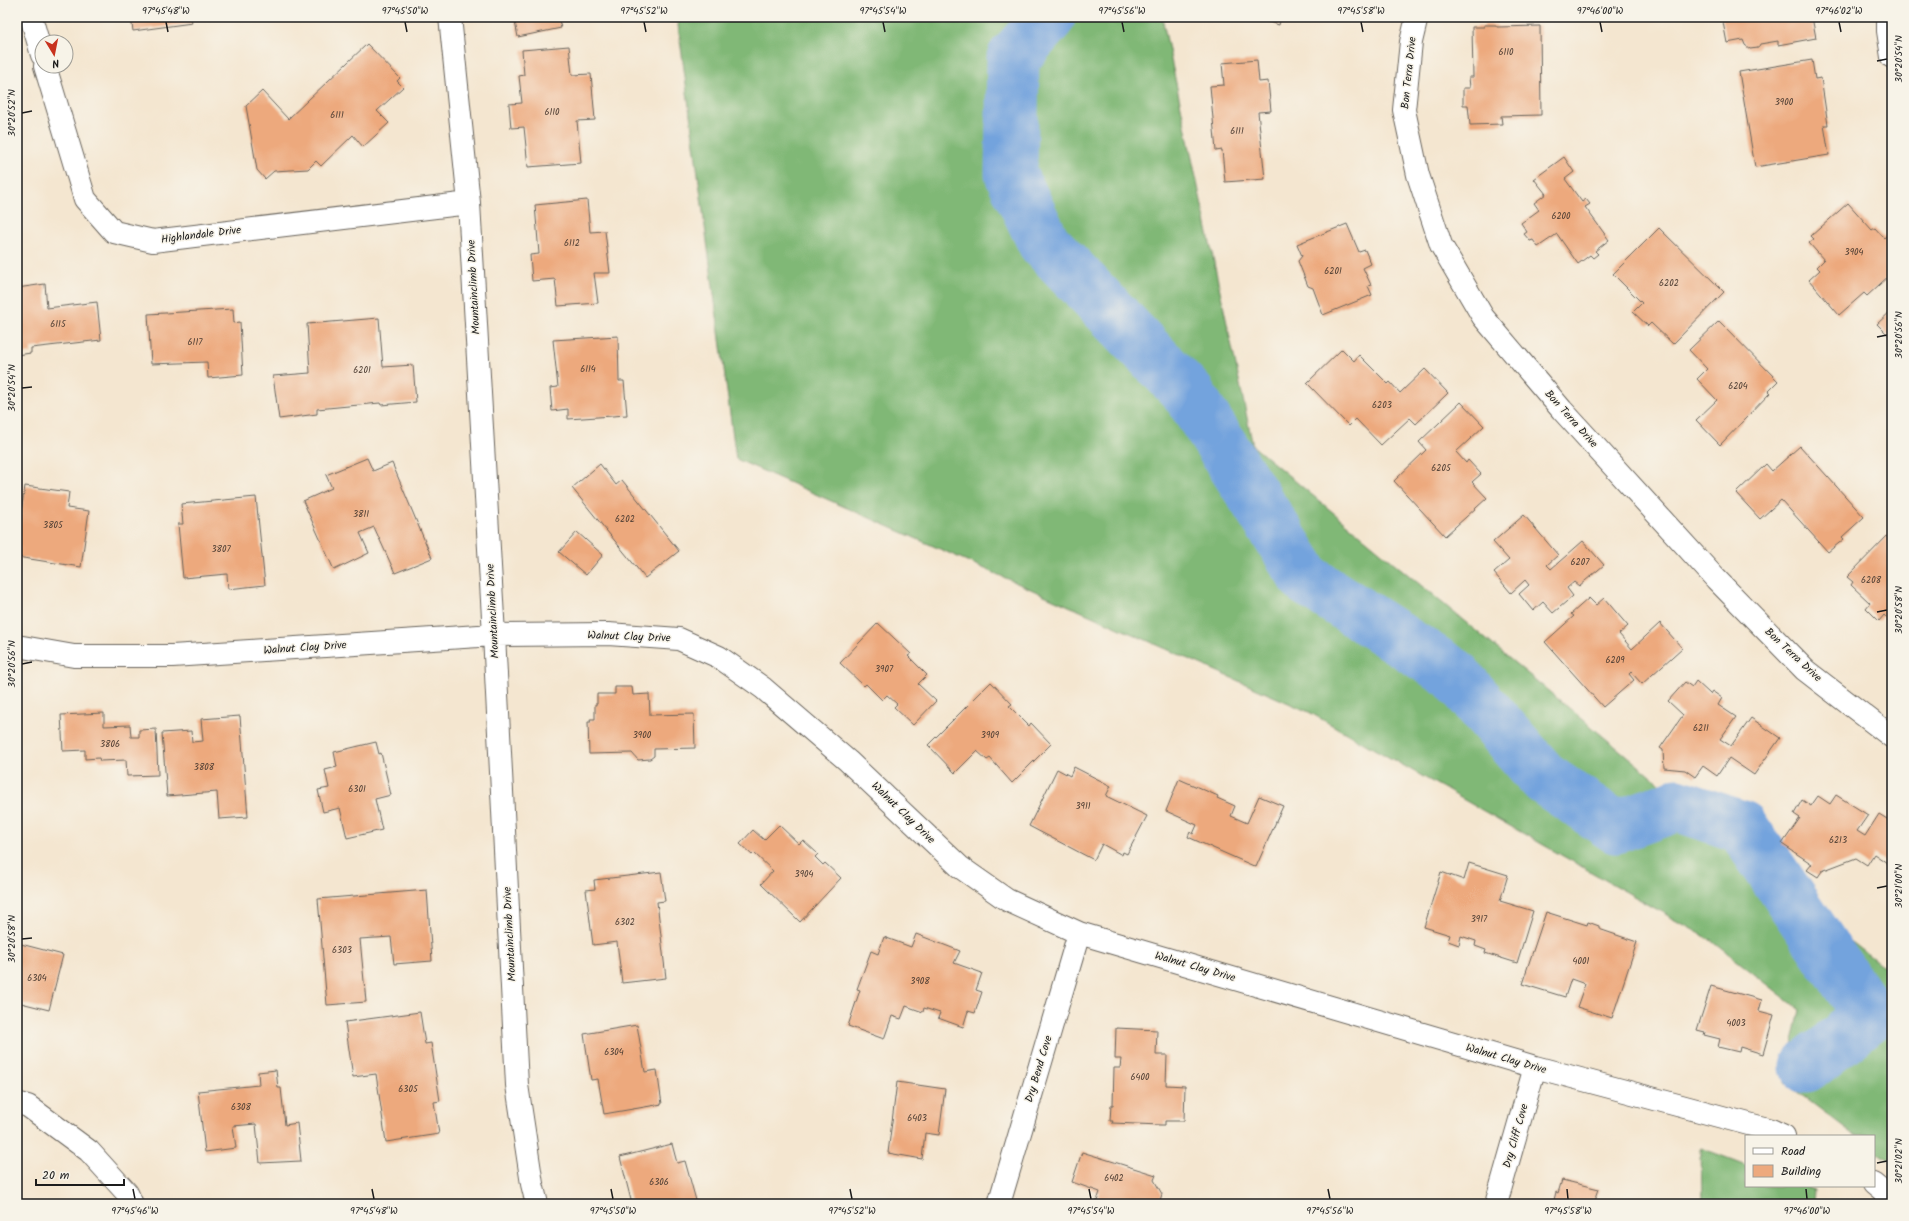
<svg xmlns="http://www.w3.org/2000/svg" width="1909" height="1221" viewBox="0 0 1909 1221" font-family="Kalam,sans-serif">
<rect width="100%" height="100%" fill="#f7f3e8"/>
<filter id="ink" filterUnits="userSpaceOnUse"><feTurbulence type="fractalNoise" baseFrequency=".025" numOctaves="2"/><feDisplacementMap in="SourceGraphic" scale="8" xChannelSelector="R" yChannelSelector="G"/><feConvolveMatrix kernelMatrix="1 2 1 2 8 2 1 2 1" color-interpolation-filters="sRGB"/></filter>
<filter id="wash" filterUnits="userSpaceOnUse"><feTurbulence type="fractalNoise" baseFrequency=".012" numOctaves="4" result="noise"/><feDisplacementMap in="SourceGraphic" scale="16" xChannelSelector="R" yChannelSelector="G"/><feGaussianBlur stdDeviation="0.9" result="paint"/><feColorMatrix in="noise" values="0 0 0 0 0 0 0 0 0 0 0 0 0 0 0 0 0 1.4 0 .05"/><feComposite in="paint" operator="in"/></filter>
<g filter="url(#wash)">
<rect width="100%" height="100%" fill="#f4e6d0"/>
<!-- forest -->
<path fill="#80b876" stroke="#4e6a49" d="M 677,17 L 1162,17 L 1253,446 L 1844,936 L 1892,973 L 1892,1162 L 1874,1149 L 1874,1136 L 1856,1136 L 1784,1082 L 1800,1010 L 1711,940 L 1309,712 L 736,459 Z
M 1701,1148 L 1746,1165 L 1746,1186 L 1804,1186 L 1815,1190 L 1814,1204 L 1702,1204 Z"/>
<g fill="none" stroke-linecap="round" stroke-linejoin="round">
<!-- river -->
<path stroke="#73a3dd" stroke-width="53" d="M 1049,17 L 1013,58 L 1011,174 L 1044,243 L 1188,393 L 1307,580 L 1454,674 L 1545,779 L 1616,827 L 1677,805 L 1742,827 L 1870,1016 L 1806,1067"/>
</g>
<g id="blocks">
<!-- building -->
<path fill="#eda97d" d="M 131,17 L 191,17 L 192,23 L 133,31 Z
M 514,17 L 558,17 L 561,28 L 518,37 Z
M 1253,17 L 1281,17 L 1279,25 Z
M 1722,17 L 1812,17 L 1816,38 L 1778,45 L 1778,41 L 1760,44 L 1758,48 L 1750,49 L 1745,45 L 1743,40 L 1727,43 Z
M 1484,25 L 1496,25 L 1497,27 L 1540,26 L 1541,115 L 1501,116 L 1502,124 L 1470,125 L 1468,105 L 1463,105 L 1463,88 L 1470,88 L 1469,77 L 1473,77 L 1472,27 L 1484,27 Z
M 367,44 L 400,78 L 397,81 L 403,87 L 377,111 L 389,123 L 363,147 L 353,135 L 321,166 L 316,161 L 308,169 L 274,171 L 265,179 L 257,170 L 246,106 L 262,91 L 288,119 Z
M 569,46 L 572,75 L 591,74 L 595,120 L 577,121 L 581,163 L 528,167 L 524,127 L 511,128 L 509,104 L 522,103 L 519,76 L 524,75 L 522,50 Z
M 1257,60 L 1259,82 L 1268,81 L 1271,111 L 1258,112 L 1265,179 L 1225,182 L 1222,150 L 1216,151 L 1210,86 L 1224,85 L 1222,63 Z
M 1812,60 L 1815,79 L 1821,78 L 1828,125 L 1824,125 L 1829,155 L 1755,167 L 1739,72 Z
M 1564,157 L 1574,172 L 1565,179 L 1582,202 L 1586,199 L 1590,204 L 1585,207 L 1609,240 L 1595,251 L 1598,254 L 1593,258 L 1590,255 L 1578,264 L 1557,234 L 1538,247 L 1533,240 L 1530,241 L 1524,234 L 1527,232 L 1521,223 L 1539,210 L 1534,203 L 1546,194 L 1534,179 Z
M 587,200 L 590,232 L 605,231 L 610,273 L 594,273 L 598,303 L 558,306 L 555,279 L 532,281 L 530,255 L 539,254 L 535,205 Z
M 1848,203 L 1872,230 L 1875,228 L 1884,238 L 1892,231 L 1892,273 L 1867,296 L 1864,293 L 1839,315 L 1809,280 L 1820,270 L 1817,267 L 1824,260 L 1809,243 L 1814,239 L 1811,236 Z
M 1347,224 L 1359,252 L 1365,250 L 1371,264 L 1363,268 L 1371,285 L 1368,286 L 1372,295 L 1323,315 L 1313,288 L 1308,286 L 1298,261 L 1302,256 L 1297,244 Z
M 1659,228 L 1724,292 L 1673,344 L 1651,323 L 1648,326 L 1633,312 L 1642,303 L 1613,274 Z
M 45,284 L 47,308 L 97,302 L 101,340 L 31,348 L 31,353 L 17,355 L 17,288 Z
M 233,309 L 234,323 L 240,322 L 243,375 L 208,378 L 207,362 L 151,364 L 148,314 Z
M 1892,310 L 1892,339 L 1877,324 Z
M 379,318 L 383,367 L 413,365 L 416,402 L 381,405 L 380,403 L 317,409 L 317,414 L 279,419 L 273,376 L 310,373 L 307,324 Z
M 1719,321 L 1778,381 L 1768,391 L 1770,393 L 1720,445 L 1696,420 L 1717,400 L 1697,379 L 1707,369 L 1689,350 Z
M 618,336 L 619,381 L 624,381 L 627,415 L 568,419 L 568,409 L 552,411 L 550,388 L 558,387 L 553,340 Z
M 1342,349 L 1354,361 L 1359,355 L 1388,384 L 1390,382 L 1400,393 L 1425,369 L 1448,393 L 1416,424 L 1410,418 L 1381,445 L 1356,419 L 1349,426 L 1307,383 Z
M 1461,402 L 1484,426 L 1456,452 L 1466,463 L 1468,460 L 1481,474 L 1472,482 L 1487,498 L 1445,536 L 1394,481 L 1426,450 L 1419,442 Z
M 1800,446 L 1864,517 L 1842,537 L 1844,539 L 1828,552 L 1781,500 L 1760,519 L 1736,493 L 1766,464 L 1772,471 Z
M 367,458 L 373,471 L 392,463 L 432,558 L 395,573 L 374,527 L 360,533 L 369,553 L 334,570 L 303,501 L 332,488 L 326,475 Z
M 600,464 L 616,485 L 622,480 L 679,551 L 645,578 L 572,488 Z
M 25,486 L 69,492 L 67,508 L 89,511 L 81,567 L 17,557 L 17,539 Z
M 256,497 L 265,585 L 228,589 L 227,574 L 183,578 L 178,524 L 183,524 L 181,504 Z
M 1524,515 L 1558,555 L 1547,565 L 1551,569 L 1583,541 L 1604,565 L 1579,586 L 1574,582 L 1567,588 L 1573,596 L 1553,613 L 1543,602 L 1533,611 L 1519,594 L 1529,585 L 1525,580 L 1511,593 L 1494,573 L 1509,560 L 1493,542 Z
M 1892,531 L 1892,623 L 1884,615 L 1879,621 L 1866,608 L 1870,603 L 1851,585 L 1853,582 L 1847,577 Z
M 577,532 L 603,555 L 586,575 L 559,552 Z
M 1589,598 L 1596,605 L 1604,598 L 1628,626 L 1619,634 L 1632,649 L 1660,623 L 1682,648 L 1642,684 L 1631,672 L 1629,674 L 1634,680 L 1603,707 L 1545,642 L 1574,616 L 1571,614 Z
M 878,623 L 911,654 L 908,656 L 927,675 L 918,684 L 936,701 L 913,725 L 894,707 L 897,704 L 887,695 L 882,700 L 866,684 L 864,686 L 840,663 Z
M 1696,681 L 1710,694 L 1712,691 L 1722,698 L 1718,705 L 1736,717 L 1720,739 L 1731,746 L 1751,718 L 1780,738 L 1754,775 L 1729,758 L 1717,776 L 1703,766 L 1695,777 L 1685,770 L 1664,768 L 1663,750 L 1660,748 L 1683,715 L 1668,701 L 1685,682 L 1692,687 Z
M 991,682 L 1012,704 L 1009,706 L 1029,726 L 1031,723 L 1051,744 L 1012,783 L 990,758 L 987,760 L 977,751 L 955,773 L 928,745 Z
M 615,687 L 632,687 L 633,695 L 649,694 L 650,715 L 694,714 L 695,748 L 654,749 L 654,756 L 650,759 L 638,760 L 632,753 L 589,754 L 588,722 L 591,722 L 590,719 L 595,719 L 595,704 L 597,704 L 597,694 L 615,694 Z
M 104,713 L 104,726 L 130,725 L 131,737 L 139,737 L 139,730 L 156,729 L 158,775 L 127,776 L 126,760 L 100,761 L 99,758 L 85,759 L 85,750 L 63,751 L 61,715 Z
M 240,716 L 248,817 L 219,819 L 217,792 L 167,796 L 162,733 L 191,731 L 192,742 L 203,741 L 201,719 Z
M 376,742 L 379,754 L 381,753 L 391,795 L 375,799 L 382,830 L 347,838 L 340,808 L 323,812 L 318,790 L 329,788 L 325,770 L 337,767 L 334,752 Z
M 1074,767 L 1111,786 L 1106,796 L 1147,816 L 1127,854 L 1123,852 L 1122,855 L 1102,844 L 1094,860 L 1029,826 L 1057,769 L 1070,776 Z
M 1179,779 L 1218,796 L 1217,798 L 1235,806 L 1231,816 L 1247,823 L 1259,796 L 1283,806 L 1256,867 L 1188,837 L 1190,832 L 1193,834 L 1197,825 L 1166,811 Z
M 1836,795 L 1868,815 L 1857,831 L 1865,836 L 1879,814 L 1892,822 L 1892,862 L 1890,865 L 1874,854 L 1867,865 L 1856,858 L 1822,871 L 1818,877 L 1807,870 L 1812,864 L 1782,844 L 1800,818 L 1794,814 L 1802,800 L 1811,806 L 1818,796 L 1830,804 Z
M 779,825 L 799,844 L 803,840 L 818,854 L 815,857 L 823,865 L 825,863 L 841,878 L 800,922 L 761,884 L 773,871 L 754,853 L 752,855 L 740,844 L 753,830 L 764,840 Z
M 1469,863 L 1508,875 L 1500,901 L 1533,911 L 1517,963 L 1485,953 L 1486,950 L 1475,946 L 1476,941 L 1461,936 L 1459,945 L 1448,941 L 1450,935 L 1424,927 L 1441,872 L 1464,880 Z
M 661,872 L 665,901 L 657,902 L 666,978 L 622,983 L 617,942 L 593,945 L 586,890 L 595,889 L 594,880 Z
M 427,890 L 432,961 L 394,964 L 391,937 L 360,939 L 366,1002 L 327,1005 L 318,899 Z
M 1546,912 L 1587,925 L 1588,922 L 1599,926 L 1599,929 L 1637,942 L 1612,1018 L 1577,1007 L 1585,984 L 1571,979 L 1565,997 L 1522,984 Z
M 916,934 L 960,951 L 954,963 L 982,973 L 976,990 L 982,992 L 975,1013 L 968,1011 L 963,1027 L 938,1018 L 940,1013 L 924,1008 L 923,1012 L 906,1006 L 901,1019 L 892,1016 L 884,1039 L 848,1026 L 860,990 L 857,989 L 871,951 L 878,954 L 884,937 L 911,947 Z
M 17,943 L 63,955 L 49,1010 L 17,1002 Z
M 1711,986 L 1762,1000 L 1759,1011 L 1774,1015 L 1763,1054 L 1740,1047 L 1739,1052 L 1718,1047 L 1720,1039 L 1704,1035 L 1705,1032 L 1697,1030 Z
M 420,1012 L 425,1044 L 431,1043 L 440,1101 L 434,1102 L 439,1134 L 386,1142 L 376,1074 L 353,1077 L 345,1022 Z
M 637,1025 L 645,1072 L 657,1070 L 662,1104 L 604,1114 L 598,1079 L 591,1080 L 584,1034 Z
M 1116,1028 L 1157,1030 L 1156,1055 L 1167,1055 L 1166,1085 L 1185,1086 L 1184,1121 L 1165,1121 L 1165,1125 L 1161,1125 L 1112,1123 L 1113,1121 L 1110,1121 L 1111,1105 L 1113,1105 L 1114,1068 L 1120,1068 L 1121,1059 L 1115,1059 Z
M 276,1070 L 278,1088 L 281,1088 L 285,1125 L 297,1123 L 301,1161 L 260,1163 L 256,1124 L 233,1126 L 236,1148 L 205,1152 L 198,1091 L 259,1085 L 258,1072 Z
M 897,1082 L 945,1089 L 939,1135 L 925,1133 L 922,1159 L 888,1153 Z
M 672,1144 L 677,1163 L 685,1161 L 697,1204 L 632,1204 L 620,1157 Z
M 1082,1152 L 1156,1175 L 1154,1180 L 1162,1194 L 1159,1204 L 1096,1204 L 1100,1192 L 1072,1182 Z
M 1562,1180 L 1599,1189 L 1595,1201 L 1594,1201 L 1593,1204 L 1553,1204 L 1556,1192 L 1558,1193 Z"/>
</g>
</g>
<g filter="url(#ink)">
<use href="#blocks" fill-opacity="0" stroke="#68635b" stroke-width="1"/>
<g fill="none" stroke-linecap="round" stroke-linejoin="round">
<!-- street casing -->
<g stroke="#68635b" stroke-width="24">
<path id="street" d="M 31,17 L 42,55
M 450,17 L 469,203 L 494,635 L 517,1085 L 532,1184 L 537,1204
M 1417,17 L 1411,42 L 1404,110 L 1418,175 L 1441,245 L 1483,317 L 1562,410 L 1716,579 L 1805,670 L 1892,737
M 1888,17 L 1888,31 L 1892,57
M 45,66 L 85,199 L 114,232 L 153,241 L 469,203
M 17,646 L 74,656 L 172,656 L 494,635 L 608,634 L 679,639 L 719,657 L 763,688 L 848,761 L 960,867 L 1007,900 L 1079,933 L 1535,1067 L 1771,1130 L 1784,1136
M 17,1103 L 28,1106 L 89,1151 L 127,1193 L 132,1204
M 1874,1184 L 1892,1199
M 999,1204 L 1079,933
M 1496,1204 L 1535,1067"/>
</g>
<!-- street -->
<use href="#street" stroke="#fff" stroke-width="22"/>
</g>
</g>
<!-- ticks -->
<path fill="none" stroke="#1c1c1c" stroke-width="1.5" d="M 166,22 L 168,32M 405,22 L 407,32M 644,22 L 646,32M 883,22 L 885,32M 1122,22 L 1124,32M 1361,22 L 1363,32M 1600,22 L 1602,32M 1839,22 L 1841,32M 1877,61 L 1887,59M 22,113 L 32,111M 1877,337 L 1887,335M 22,388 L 32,387M 1877,612 L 1887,610M 22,664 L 32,662M 1877,888 L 1887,886M 22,939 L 32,938M 1877,1163 L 1887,1161M 133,1189 L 135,1199M 372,1189 L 374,1199M 611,1189 L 613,1199M 850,1189 L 852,1199M 1089,1189 L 1091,1199M 1328,1189 L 1330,1199M 1567,1189 L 1568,1199M 1806,1189 L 1807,1199"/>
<g text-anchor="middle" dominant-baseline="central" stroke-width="3" stroke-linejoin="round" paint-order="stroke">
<!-- number labels -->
<g font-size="9" fill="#503f34">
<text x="1506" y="52">6110</text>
<text x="1784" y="102">3900</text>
<text x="552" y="112">6110</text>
<text x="337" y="115">6111</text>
<text x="1237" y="131">6111</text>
<text x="1561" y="216">6200</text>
<text x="572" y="243">6112</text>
<text x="1854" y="252">3904</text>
<text x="1333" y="271">6201</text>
<text x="1669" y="283">6202</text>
<text x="58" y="324">6115</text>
<text x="195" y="342">6117</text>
<text x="588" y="369">6114</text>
<text x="362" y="370">6201</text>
<text x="1738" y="386">6204</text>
<text x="1382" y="405">6203</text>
<text x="1441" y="468">6205</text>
<text x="361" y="514">3811</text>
<text x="625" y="519">6202</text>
<text x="53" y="525">3805</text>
<text x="221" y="549">3807</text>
<text x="1580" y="562">6207</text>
<text x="1871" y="580">6208</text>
<text x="1615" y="660">6209</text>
<text x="884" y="669">3907</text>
<text x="1701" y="728">6211</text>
<text x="642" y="735">3900</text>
<text x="990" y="735">3909</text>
<text x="110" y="744">3806</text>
<text x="204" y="767">3808</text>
<text x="357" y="789">6301</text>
<text x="1083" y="806">3911</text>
<text x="1838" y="840">6213</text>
<text x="804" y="874">3904</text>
<text x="1479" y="919">3917</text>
<text x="625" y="922">6302</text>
<text x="342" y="950">6303</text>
<text x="1581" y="961">4001</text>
<text x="37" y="978">6304</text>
<text x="920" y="981">3908</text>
<text x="1736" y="1023">4003</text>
<text x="614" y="1052">6304</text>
<text x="1140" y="1077">6400</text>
<text x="408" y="1089">6305</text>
<text x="241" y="1107">6308</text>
<text x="917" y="1118">6403</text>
<text x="1114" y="1178">6402</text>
<text x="659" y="1182">6306</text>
</g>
<!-- street labels -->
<g font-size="11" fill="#1c1c1c" stroke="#f7f3e8">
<text transform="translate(1409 73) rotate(-84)">Bon Terra Drive</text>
<text transform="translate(201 235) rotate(-7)">Highlandale Drive</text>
<text transform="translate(474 287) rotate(-93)">Mountainclimb Drive</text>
<text transform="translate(1571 419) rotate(48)">Bon Terra Drive</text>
<text transform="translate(493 611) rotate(-93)">Mountainclimb Drive</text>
<text transform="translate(629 637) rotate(2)">Walnut Clay Drive</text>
<text transform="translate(305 648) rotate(-4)">Walnut Clay Drive</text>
<text transform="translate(1793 655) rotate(43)">Bon Terra Drive</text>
<text transform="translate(903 813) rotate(44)">Walnut Clay Drive</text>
<text transform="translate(510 934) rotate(-93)">Mountainclimb Drive</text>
<text transform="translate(1195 967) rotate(16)">Walnut Clay Drive</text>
<text transform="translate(1506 1059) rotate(16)">Walnut Clay Drive</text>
<text transform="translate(1039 1069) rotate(-73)">Dry Bend Cove</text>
<text transform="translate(1516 1136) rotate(-74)">Dry Cliff Cove</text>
</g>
</g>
<!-- margin -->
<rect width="1909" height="1221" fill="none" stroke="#f7f3e8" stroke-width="44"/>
<!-- legend -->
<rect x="1745" y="1135" width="130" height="52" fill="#f7f3e8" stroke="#9f9d96"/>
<rect x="1753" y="1148" width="20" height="6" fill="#ffffff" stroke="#9f9d96"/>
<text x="1781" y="1155" font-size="12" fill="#1c1c1c">Road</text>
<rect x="1753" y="1165" width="20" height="12" fill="#eda97d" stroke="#9f9d96"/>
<text x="1781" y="1175" font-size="12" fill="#1c1c1c">Building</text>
<!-- north arrow -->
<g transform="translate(54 54) rotate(170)"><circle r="19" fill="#f7f3e8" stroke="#9f9d96"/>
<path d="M0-3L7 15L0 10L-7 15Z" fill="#c8321e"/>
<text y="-6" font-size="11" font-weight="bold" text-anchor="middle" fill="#1c1c1c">N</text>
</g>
<!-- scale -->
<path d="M36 1179v6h88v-6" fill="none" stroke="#1c1c1c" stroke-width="2"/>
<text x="42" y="1179" font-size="12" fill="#1c1c1c" stroke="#f7f3e8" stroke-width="3" paint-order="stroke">20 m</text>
<rect x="22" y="22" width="1865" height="1177" fill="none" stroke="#1c1c1c" stroke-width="1.5"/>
<g font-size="10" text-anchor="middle" fill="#1c1c1c">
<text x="166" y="14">97°45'48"W</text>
<text x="405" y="14">97°45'50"W</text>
<text x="644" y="14">97°45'52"W</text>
<text x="883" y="14">97°45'54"W</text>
<text x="1122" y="14">97°45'56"W</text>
<text x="1361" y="14">97°45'58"W</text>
<text x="1600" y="14">97°46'00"W</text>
<text x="1839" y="14">97°46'02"W</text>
<text transform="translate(1898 59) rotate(-90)" y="4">30°20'54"N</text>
<text transform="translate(11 113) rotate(-90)" y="4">30°20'52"N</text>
<text transform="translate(1898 335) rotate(-90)" y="4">30°20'56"N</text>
<text transform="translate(11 388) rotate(-90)" y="4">30°20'54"N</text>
<text transform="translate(1898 610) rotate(-90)" y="4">30°20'58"N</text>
<text transform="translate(11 664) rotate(-90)" y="4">30°20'56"N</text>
<text transform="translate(1898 886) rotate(-90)" y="4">30°21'00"N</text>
<text transform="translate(11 939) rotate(-90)" y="4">30°20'58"N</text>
<text transform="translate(1898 1161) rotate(-90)" y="4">30°21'02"N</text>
<text x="135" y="1214">97°45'46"W</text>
<text x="374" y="1214">97°45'48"W</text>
<text x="613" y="1214">97°45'50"W</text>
<text x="852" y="1214">97°45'52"W</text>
<text x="1091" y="1214">97°45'54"W</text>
<text x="1330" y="1214">97°45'56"W</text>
<text x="1568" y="1214">97°45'58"W</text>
<text x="1807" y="1214">97°46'00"W</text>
</g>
</svg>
